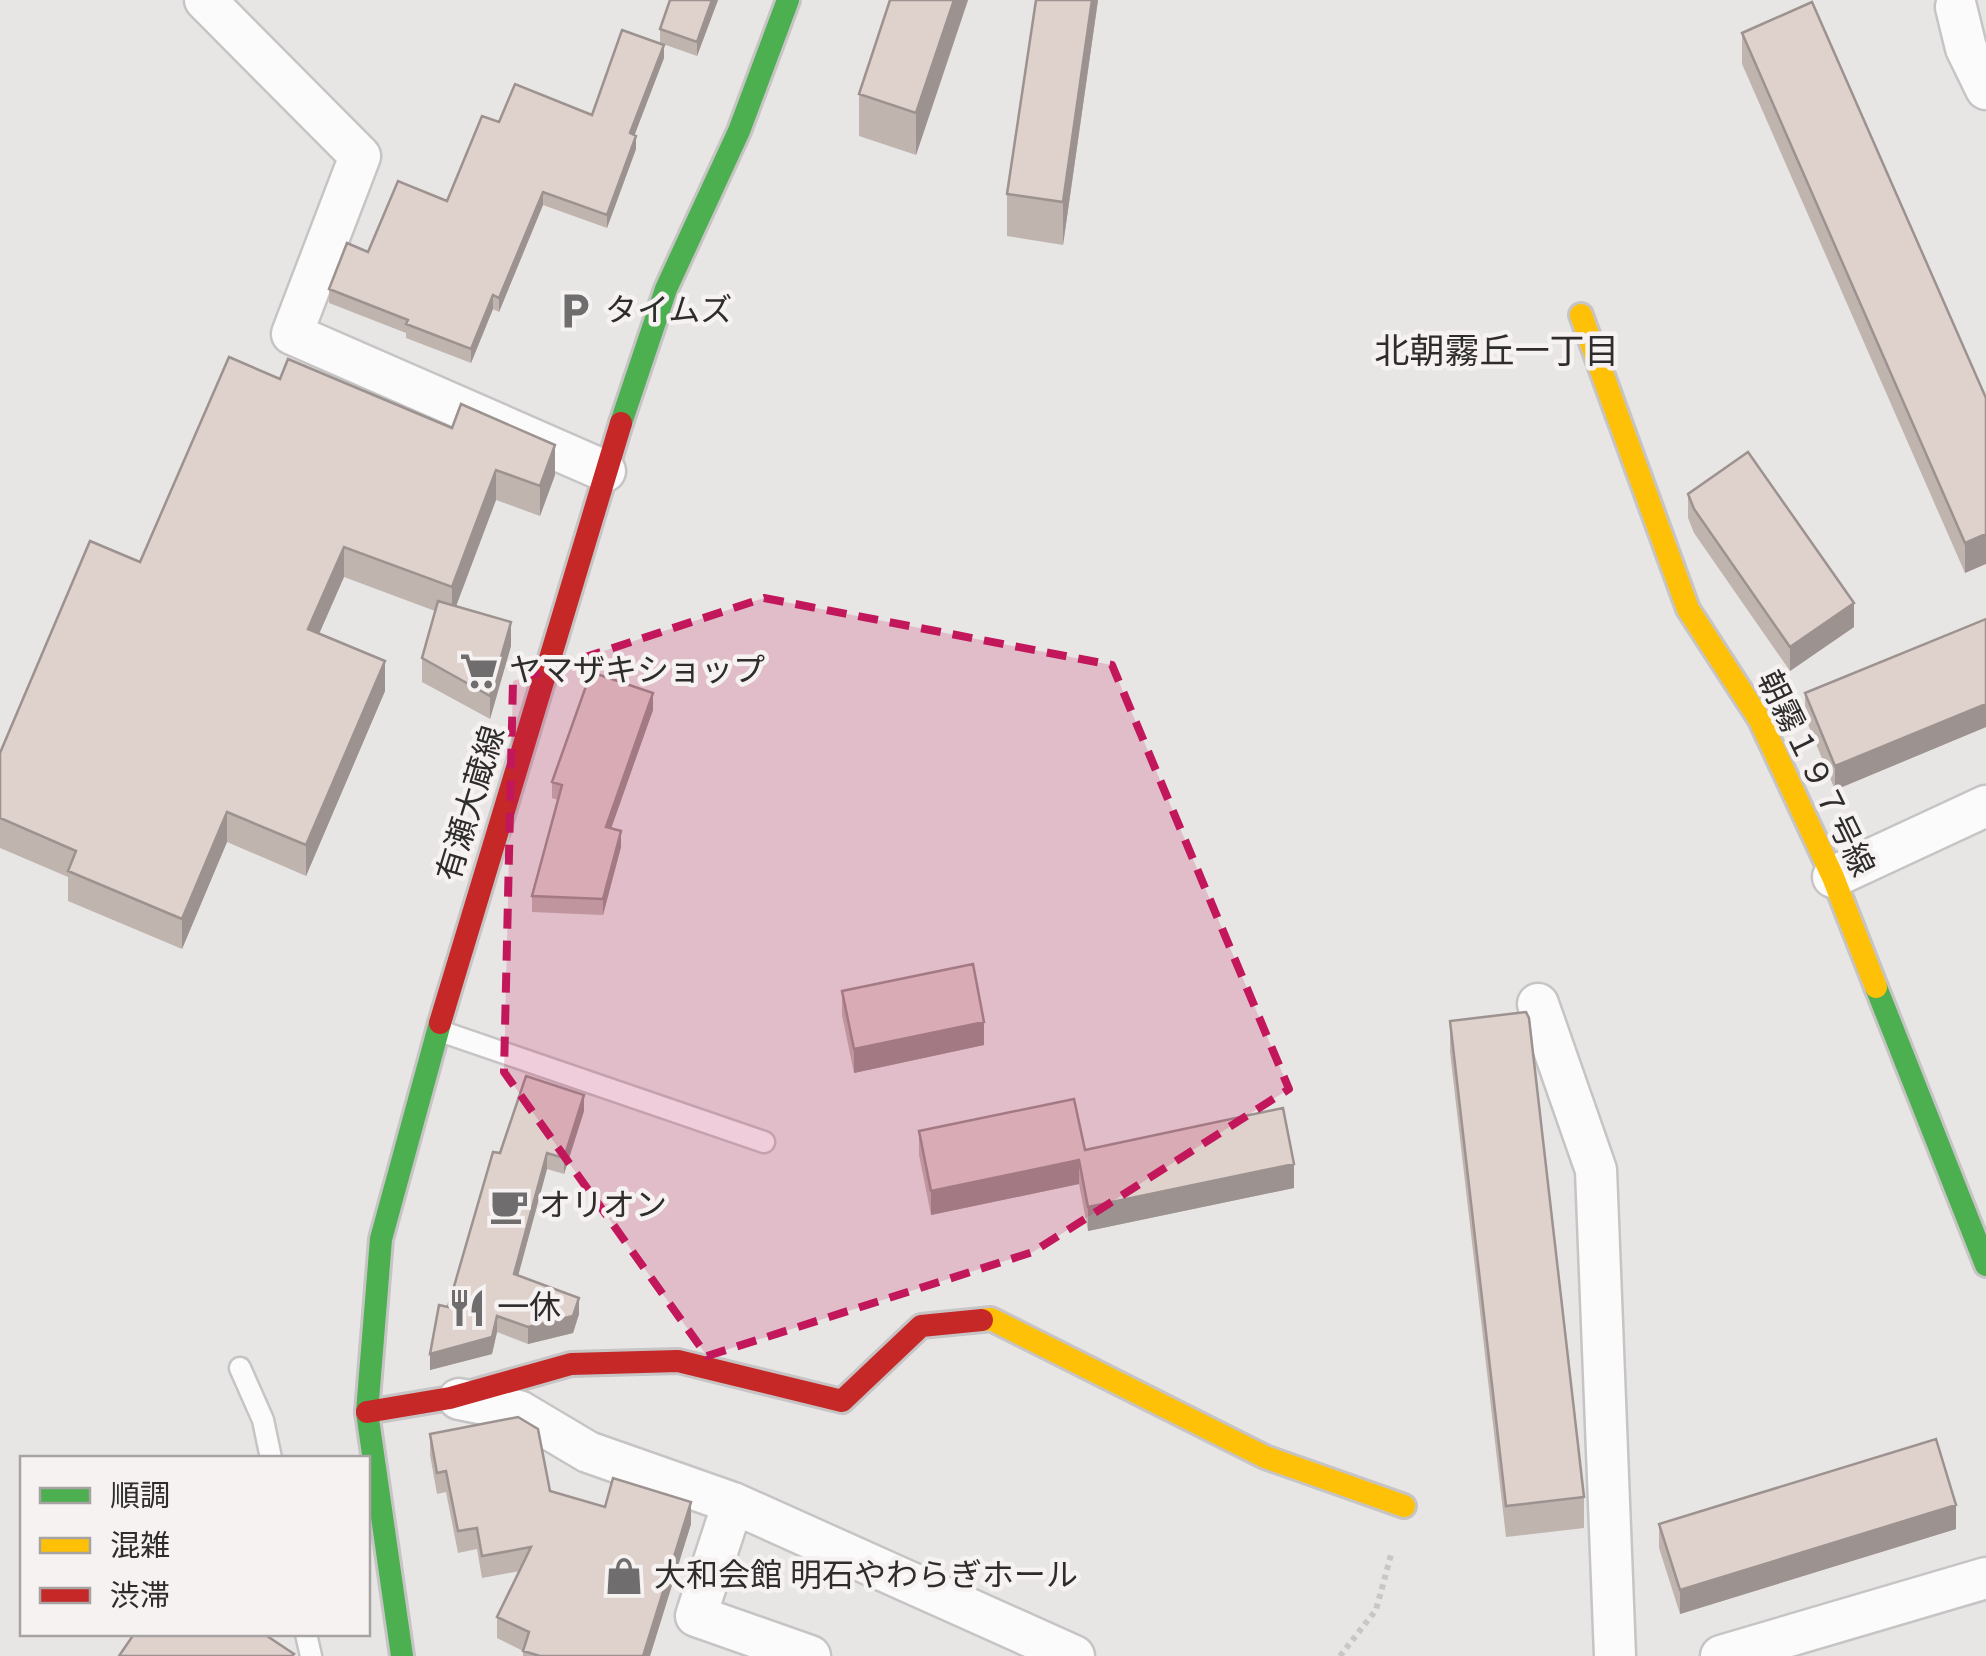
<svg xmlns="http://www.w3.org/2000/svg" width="1986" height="1656" viewBox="0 0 1986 1656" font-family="Spectral,'Noto Sans JP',serif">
<rect width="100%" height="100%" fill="#e8e6e5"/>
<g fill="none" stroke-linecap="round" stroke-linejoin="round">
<!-- lane casing -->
<g stroke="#c6c4c4" stroke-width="25">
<path id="lane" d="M 440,1031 L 764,1142
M 240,1368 L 263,1420 L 271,1458
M 306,1634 L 311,1656"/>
</g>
<!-- street casing -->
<g stroke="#c6c4c4" stroke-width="45">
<path id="street" d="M 205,0 L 360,156 L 292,334 L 605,471
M 1956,7 L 1966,48 L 1986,89
M 1833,877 L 1986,806
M 1538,1004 L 1596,1170 L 1615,1656
M 459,1399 L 519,1411 L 588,1452 L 733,1503
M 810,1656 L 696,1616 L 733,1503 L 1074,1656
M 1721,1656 L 1986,1578"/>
</g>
<!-- fast casing -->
<g stroke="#c6c4c4" stroke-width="28">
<path id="fast" d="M 621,423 L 666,289 L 739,131 L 788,0
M 1876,987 L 1986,1265
M 402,1656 L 367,1412 L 381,1239 L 440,1023"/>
</g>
<!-- slow casing -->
<g stroke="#c6c4c4" stroke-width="28">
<path id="slow" d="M 1581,315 L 1688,609 L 1760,720 L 1833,877 L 1876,987
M 982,1320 L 991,1319 L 1265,1457 L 1404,1506"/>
</g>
<!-- jam casing -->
<g stroke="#c6c4c4" stroke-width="28">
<path id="jam" d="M 440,1023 L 621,423
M 367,1412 L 450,1398 L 571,1364 L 678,1361 L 842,1401 L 921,1326 L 982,1320"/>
</g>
<!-- path -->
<path stroke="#c7c7c6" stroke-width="6" stroke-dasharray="5 5" stroke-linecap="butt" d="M 1340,1656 L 1376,1610 L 1392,1551"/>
<!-- lane -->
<use href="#lane" stroke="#fcfbfb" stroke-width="20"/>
<!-- street -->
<use href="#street" stroke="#fcfbfb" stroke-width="40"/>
<!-- fast -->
<use href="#fast" stroke="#4caf50" stroke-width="22"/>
<!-- slow -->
<use href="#slow" stroke="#ffc107" stroke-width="22"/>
<!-- jam -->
<use href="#jam" stroke="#c62828" stroke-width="22"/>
</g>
<!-- wall -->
<path fill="#c0b4af" d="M 718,0 L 697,56 L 660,43 L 660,29 Z
M 890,0 L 968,0 L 916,155 L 859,136 L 859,94 Z
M 1036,0 L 1098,0 L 1063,245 L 1007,236 L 1007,194 Z
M 1742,33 L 1986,398 L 1965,573 L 1742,64 Z
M 664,58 L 634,135 L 636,149 L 607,228 L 543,205 L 499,312 L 493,309 L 471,363 L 406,338 L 406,333 L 329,303 L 329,289 L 368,252 L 447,201 L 499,122 L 592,115 Z
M 280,379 L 555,475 L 540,516 L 496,500 L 456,606 L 511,646 L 490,719 L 422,682 L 422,658 L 435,611 L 344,577 L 319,634 L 385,691 L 306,876 L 227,842 L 182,949 L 68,901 L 68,877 L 0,848 L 0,753 L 140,562 Z
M 1688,494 L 1854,627 L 1790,671 L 1694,533 L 1688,518 Z
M 1986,619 L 1986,727 L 1835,790 L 1805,717 L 1805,693 Z
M 653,710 L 611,828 L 621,847 L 603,915 L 532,912 L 532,896 L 558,800 L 552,798 L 552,782 Z
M 842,991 L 984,1045 L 854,1073 L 842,1015 Z
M 1450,1021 L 1584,1497 L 1584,1528 L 1506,1537 L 1450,1052 Z
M 584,1111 L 564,1174 L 547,1169 L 518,1276 L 579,1314 L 573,1333 L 528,1344 L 497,1332 L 492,1354 L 430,1370 L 448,1307 L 500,1153 Z
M 919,1131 L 1085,1150 L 1294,1188 L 1088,1231 L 1079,1184 L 931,1215 L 919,1155 Z
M 430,1434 L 550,1491 L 605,1507 L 691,1524 L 650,1656 L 523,1656 L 523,1651 L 497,1638 L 497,1617 L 520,1571 L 482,1578 L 477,1549 L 458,1553 L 446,1492 L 437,1494 L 430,1455 Z
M 1659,1524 L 1956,1529 L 1680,1614 L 1659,1548 Z"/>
<!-- shaded-wall -->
<path fill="#9c928f" d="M 712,0 L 718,0 L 697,56 L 697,42 Z
M 954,0 L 968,0 L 916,155 L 916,113 Z
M 1092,0 L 1098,0 L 1063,245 L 1063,202 Z
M 664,45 L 664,58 L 630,147 L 630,133 Z
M 636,136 L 636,149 L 607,228 L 607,215 Z
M 543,192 L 543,205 L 499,312 L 499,298 Z
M 493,295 L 493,309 L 471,363 L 471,349 Z
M 555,445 L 555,475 L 540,516 L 540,486 Z
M 496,470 L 496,500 L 452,617 L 452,587 Z
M 1986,534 L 1986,564 L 1965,573 L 1965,543 Z
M 344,547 L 344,577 L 308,659 L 308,629 Z
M 1854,603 L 1854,627 L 1790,671 L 1790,647 Z
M 511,622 L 511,646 L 490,719 L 490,696 Z
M 385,661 L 385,691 L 306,876 L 306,845 Z
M 653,693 L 653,710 L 606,843 L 606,827 Z
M 1986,704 L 1986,727 L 1835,790 L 1835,766 Z
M 227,812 L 227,842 L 182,949 L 182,919 Z
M 621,831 L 621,847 L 603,915 L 603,899 Z
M 984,1022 L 984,1045 L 854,1073 L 854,1049 Z
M 584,1095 L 584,1111 L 564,1174 L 564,1158 Z
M 547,1153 L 547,1169 L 514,1291 L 514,1274 Z
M 1079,1160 L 1079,1184 L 931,1215 L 931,1191 Z
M 1294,1164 L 1294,1188 L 1088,1231 L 1088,1207 Z
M 579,1298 L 579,1314 L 573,1333 L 528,1344 L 528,1327 Z
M 497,1316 L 497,1332 L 492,1354 L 430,1370 L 430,1354 Z
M 691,1502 L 691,1524 L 650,1656 L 643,1656 Z
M 1956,1505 L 1956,1529 L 1680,1614 L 1680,1590 Z"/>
<!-- building -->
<path fill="#dfd1cc" stroke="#9c928f" stroke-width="2.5" d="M 670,0 L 712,0 L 697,42 L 660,29 Z
M 890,0 L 954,0 L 916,113 L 859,94 Z
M 1036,0 L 1092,0 L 1063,202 L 1007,194 Z
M 1812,2 L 1986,398 L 1986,534 L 1965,543 L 1742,33 Z
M 622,30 L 664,45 L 630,133 L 636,136 L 607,215 L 543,192 L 499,298 L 493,295 L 471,349 L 406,324 L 408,320 L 329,289 L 347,243 L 368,252 L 398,181 L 447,201 L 482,116 L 499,122 L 515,84 L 592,115 Z
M 229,357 L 280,379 L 288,359 L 452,428 L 461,404 L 555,445 L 540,486 L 496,470 L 452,587 L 344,547 L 308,629 L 385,661 L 306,845 L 227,812 L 182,919 L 68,871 L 76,851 L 0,818 L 0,753 L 90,541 L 140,562 Z
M 1748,452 L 1854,603 L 1790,647 L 1694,509 L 1688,494 Z
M 438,601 L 511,622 L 490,696 L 422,658 Z
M 1986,619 L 1986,704 L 1835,766 L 1805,693 Z
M 591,672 L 653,693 L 606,827 L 621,831 L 603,899 L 532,896 L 562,785 L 552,782 Z
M 973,964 L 984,1022 L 854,1049 L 842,991 Z
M 1526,1012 L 1529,1018 L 1584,1497 L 1506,1506 L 1450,1021 Z
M 526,1076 L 584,1095 L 564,1158 L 547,1153 L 514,1274 L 579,1298 L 573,1316 L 528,1327 L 497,1316 L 492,1337 L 430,1354 L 439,1305 L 448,1307 L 493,1152 L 500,1153 Z
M 1074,1099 L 1085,1150 L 1283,1108 L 1294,1164 L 1088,1207 L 1079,1160 L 931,1191 L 919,1131 Z
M 518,1417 L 538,1429 L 550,1491 L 605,1507 L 613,1478 L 691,1502 L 643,1656 L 540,1656 L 523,1651 L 529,1632 L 497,1617 L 531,1547 L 482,1556 L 477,1528 L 458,1531 L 446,1471 L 437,1473 L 430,1434 Z
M 1936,1439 L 1956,1505 L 1680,1590 L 1659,1524 Z
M 134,1634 L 264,1634 L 294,1654 L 292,1656 L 119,1656 Z"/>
<!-- marked area -->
<path fill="#c2185b" fill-opacity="0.2" stroke="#c2185b" stroke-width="8" stroke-dasharray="20 12" stroke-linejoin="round" d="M 764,598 L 1112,665 L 1289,1089 L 1033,1252 L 707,1356 L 504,1072 L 513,681 Z"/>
<!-- icons -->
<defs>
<g id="parking-bare" transform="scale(3)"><path d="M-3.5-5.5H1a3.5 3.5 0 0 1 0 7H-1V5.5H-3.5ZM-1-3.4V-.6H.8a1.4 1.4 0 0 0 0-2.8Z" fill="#6f6d6d" stroke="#f6f2f1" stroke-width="2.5" paint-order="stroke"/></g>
<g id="supermarket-bare" transform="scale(3)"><path d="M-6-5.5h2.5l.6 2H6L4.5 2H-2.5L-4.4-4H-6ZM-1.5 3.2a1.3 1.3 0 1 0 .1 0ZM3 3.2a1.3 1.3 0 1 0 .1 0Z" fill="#6f6d6d" stroke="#f6f2f1" stroke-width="2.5" paint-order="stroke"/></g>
<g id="cafe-bare" transform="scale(3)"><path d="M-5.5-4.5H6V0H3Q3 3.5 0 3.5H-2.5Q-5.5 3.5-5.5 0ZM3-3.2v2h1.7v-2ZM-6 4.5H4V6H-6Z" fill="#6f6d6d" stroke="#f6f2f1" stroke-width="2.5" paint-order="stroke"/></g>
<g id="restaurant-bare" transform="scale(3)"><path d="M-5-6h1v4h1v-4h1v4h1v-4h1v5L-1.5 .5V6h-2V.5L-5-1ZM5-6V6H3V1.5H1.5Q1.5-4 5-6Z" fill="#6f6d6d" stroke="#f6f2f1" stroke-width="2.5" paint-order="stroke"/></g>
<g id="shop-bare" transform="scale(3)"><path d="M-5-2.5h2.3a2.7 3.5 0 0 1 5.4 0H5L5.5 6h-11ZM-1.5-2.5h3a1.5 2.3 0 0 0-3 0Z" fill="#6f6d6d" stroke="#f6f2f1" stroke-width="2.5" paint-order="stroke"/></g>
</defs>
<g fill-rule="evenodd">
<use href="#parking-bare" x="575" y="311"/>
<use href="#supermarket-bare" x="479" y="671"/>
<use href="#cafe-bare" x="509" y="1206"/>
<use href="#restaurant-bare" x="467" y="1308"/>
<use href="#shop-bare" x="624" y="1576"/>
</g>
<g text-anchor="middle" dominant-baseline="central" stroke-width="9" stroke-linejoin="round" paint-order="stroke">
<!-- poi labels -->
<g font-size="32" fill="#2e2c2c" stroke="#f6f2f1" text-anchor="start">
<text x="605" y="311">タイムズ</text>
<text x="509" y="671">ヤマザキショップ</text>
<text x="539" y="1206">オリオン</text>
<text x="497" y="1308">一休</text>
<text x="654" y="1576">大和会館 明石やわらぎホール</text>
</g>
<!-- street labels -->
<g font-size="32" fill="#2e2c2c" stroke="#f6f2f1">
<text transform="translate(1815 774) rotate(64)">朝霧１９７号線</text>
<text transform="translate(472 804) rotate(-73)">有瀬大蔵線</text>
</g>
<!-- neighbourhood labels -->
<g font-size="35" fill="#2e2c2c" stroke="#f6f2f1">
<text x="1497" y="352">北朝霧丘一丁目</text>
</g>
</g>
<!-- legend -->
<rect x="20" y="1456" width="350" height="180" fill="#f6f2f1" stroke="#a6a3a2" stroke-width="2.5"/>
<rect x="40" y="1488" width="50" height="15" fill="#4caf50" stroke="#a6a3a2" stroke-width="2.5"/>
<text x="110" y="1506" font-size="30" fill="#2e2c2c">順調</text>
<rect x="40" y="1538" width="50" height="15" fill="#ffc107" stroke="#a6a3a2" stroke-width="2.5"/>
<text x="110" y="1556" font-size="30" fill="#2e2c2c">混雑</text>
<rect x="40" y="1588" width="50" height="15" fill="#c62828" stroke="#a6a3a2" stroke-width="2.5"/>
<text x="110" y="1606" font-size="30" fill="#2e2c2c">渋滞</text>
</svg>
